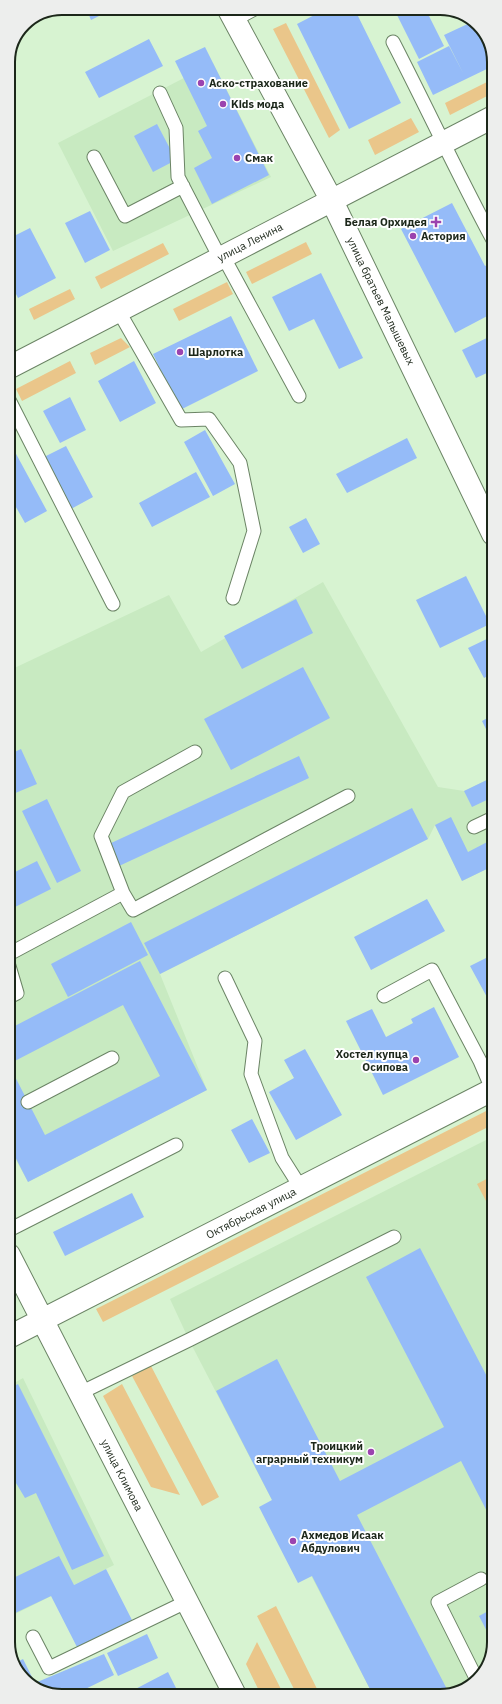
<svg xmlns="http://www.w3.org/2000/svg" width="502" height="1704" viewBox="0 0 502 1704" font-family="'IBM Plex Sans',sans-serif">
<rect width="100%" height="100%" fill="#d7f3d1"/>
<!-- built -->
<path fill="#c8eac1" d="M 213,63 L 271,177 L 113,251 L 58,143 Z
M 323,582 L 438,787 L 464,791 L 493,777 L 493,866 L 462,881 L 435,825 L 428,839 L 160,974 L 207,1090 L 28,1182 L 9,1147 L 8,671 L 169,595 L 201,652 Z
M 494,1136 L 494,1642 L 481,1677 L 451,1695 L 373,1695 L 189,1340 L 170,1299 Z
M 23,1378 L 114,1565 L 9,1617 L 9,1386 Z"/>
<!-- green -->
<path fill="#eac68a" d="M 286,23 L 340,130 L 329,138 L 273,29 Z
M 493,79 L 493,93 L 450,115 L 445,103 Z
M 411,118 L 419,132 L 375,155 L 368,140 Z
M 306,242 L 312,254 L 252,284 L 246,272 Z
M 163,243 L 169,254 L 101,289 L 95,277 Z
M 227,282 L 233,294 L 179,321 L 173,309 Z
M 70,289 L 75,299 L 34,320 L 29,309 Z
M 121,338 L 130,347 L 95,365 L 90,353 Z
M 70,361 L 76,373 L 22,401 L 16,389 Z
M 494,1107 L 494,1124 L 103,1322 L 96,1309 Z
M 494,1175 L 494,1216 L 477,1184 Z
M 151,1366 L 219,1497 L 202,1506 L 132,1376 Z
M 122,1384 L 180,1495 L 151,1487 L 103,1396 Z
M 276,1606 L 320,1695 L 297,1695 L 257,1616 Z
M 257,1642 L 284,1695 L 261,1695 L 246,1664 Z"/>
<!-- building -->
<path fill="#95bbf8" d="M 86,8 L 115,8 L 91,20 Z
M 328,8 L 354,8 L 401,103 L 349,129 L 297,24 Z
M 400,8 L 425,8 L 444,46 L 419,59 L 395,11 Z
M 474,21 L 493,51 L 493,66 L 433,95 L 417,62 L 449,46 L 463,73 L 444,35 Z
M 149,39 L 163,66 L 99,98 L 85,72 Z
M 205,47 L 269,175 L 212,204 L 194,168 L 212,158 L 198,131 L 207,126 L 175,61 Z
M 157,124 L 176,160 L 153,172 L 134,136 Z
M 452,203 L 485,266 L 493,262 L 493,313 L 455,333 L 401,229 Z
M 90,211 L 110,250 L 85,263 L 65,223 Z
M 30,228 L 56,278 L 18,298 L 8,278 L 8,239 Z
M 321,273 L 363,358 L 339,369 L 314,319 L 289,331 L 272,297 Z
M 231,316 L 258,371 L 180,410 L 153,354 Z
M 493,335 L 493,381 L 489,372 L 476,378 L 462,350 Z
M 134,361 L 156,403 L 120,422 L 98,381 Z
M 70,397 L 86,430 L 60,443 L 43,411 Z
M 205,430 L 235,484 L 213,496 L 184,442 Z
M 407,438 L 417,458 L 347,493 L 336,474 Z
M 8,439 L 47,511 L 25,523 L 8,493 Z
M 66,446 L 93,497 L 71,509 L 44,457 Z
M 196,472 L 210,497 L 152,527 L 139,503 Z
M 306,518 L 320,544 L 303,553 L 289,527 Z
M 466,576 L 490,624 L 440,648 L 416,600 Z
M 296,599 L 313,633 L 242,669 L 224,636 Z
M 493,636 L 493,673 L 484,678 L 468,648 Z
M 303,667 L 330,718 L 231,770 L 204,719 Z
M 493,715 L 493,743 L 482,721 Z
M 21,749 L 37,784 L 13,794 L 8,783 L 8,755 Z
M 299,756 L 309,778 L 119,866 L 109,844 Z
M 493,777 L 493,797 L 472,807 L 464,791 Z
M 47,799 L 81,871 L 57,883 L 22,811 Z
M 412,808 L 428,839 L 160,974 L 144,943 Z
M 451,817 L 468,852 L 493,839 L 493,866 L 462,881 L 435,825 Z
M 37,861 L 51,889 L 9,910 L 9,875 Z
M 427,899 L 445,931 L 371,970 L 354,937 Z
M 131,922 L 148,955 L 68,997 L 51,964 Z
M 494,954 L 494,1010 L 470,966 Z
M 140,961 L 207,1090 L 28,1182 L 9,1145 L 9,1065 L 45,1135 L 160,1076 L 123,1005 L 9,1064 L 9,1029 Z
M 434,1007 L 459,1057 L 383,1095 L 346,1021 L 372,1009 L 386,1037 L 413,1023 L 411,1019 Z
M 305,1049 L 342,1115 L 296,1140 L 269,1092 L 294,1078 L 284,1060 Z
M 252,1119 L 270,1153 L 249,1163 L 231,1130 Z
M 132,1193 L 144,1217 L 65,1256 L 53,1232 Z
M 420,1248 L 494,1390 L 494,1525 L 461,1461 L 357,1515 L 450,1695 L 373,1695 L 312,1576 L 298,1583 L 259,1507 L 272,1500 L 216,1391 L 277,1359 L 340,1481 L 444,1427 L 366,1277 Z
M 18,1384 L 104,1556 L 72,1570 L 36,1493 L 25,1498 L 10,1473 L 9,1473 L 9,1389 Z
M 59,1556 L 74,1585 L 106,1569 L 133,1622 L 78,1649 L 51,1596 L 9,1616 L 9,1580 Z
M 494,1608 L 494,1642 L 493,1643 L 479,1616 Z
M 147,1634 L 158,1658 L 118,1676 L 107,1653 Z
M 104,1654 L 114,1675 L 71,1696 L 58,1696 L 27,1683 L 15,1663 L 23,1659 L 35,1683 Z
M 168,1672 L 180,1696 L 122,1696 Z"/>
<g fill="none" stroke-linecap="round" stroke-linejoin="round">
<!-- lane casing -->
<g stroke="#6b8465" stroke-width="15">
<path id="lane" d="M 234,20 L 256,8
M 393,42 C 427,108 458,175 493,240
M 160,93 L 176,128 L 178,177 L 220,258
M 94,157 L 125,216 L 183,186
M 223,256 L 299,396
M 118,310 L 181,420 L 209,419 L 240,463 L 254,531 L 233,598
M 8,398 L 113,604
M 474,827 L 493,818
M 123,893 L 101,836 L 123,792 L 195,752
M 9,954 L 123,893 L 133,910 L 348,796
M 9,966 L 17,993 L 9,997
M 225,978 L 255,1041 L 251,1074 L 282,1158 L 301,1188
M 384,996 L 432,970 L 480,1061 L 492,1089
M 28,1102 L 112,1058
M 9,1230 L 176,1145
M 80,1393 L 189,1340 L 394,1237
M 33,1637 L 49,1668 L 186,1602
M 477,1680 L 438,1602 L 481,1579"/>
</g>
<!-- street casing -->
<g stroke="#6b8465" stroke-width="24">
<path id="street" d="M 228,8 L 332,201 L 493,534
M 9,1255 L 235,1695
M 9,1337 L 494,1089"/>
</g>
<!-- secondary casing -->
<g stroke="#6b8465" stroke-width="24">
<path id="secondary" d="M 8,368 L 493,117"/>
</g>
<!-- lane -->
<use href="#lane" stroke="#fff" stroke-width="13"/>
<!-- street -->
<use href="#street" stroke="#fff" stroke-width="22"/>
<!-- secondary -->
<use href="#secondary" stroke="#fff" stroke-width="22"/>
</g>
<!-- markers -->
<g fill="#9b43af" stroke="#fff" stroke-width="1.5">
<circle cx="201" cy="83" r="4"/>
<circle cx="223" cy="104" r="4"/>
<circle cx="237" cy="158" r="4"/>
<path d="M434 216h4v4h4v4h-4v4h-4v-4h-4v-4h4z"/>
<circle cx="413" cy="236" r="4"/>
<circle cx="180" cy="352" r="4"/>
<circle cx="416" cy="1060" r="4"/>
<circle cx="371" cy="1452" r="4"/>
<circle cx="293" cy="1541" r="4"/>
</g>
<g text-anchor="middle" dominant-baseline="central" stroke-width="4" stroke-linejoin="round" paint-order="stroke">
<!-- poi labels -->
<g font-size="11" font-weight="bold" fill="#1c271a" stroke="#fff" text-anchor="start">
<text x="209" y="83">Аско-страхование</text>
<text x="231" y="104">Kids мода</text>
<text x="245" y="158">Смак</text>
<text x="427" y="222" text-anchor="end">Белая Орхидея</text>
<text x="421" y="236">Астория</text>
<text x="188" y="352">Шарлотка</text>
<text x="408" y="1054" text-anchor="end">Хостел купца<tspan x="408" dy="13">Осипова</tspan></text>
<text x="363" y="1446" text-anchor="end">Троицкий<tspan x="363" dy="13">аграрный техникум</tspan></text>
<text x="301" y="1535">Ахмедов Исаак<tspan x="301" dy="13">Абдулович</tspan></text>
</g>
<!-- street labels -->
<g font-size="11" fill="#1c271a" stroke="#fff">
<text transform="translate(250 242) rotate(-27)">улица Ленина</text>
<text transform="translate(381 301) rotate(64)">улица братьев Малышевых</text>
<text transform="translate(251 1213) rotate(-27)">Октябрьская улица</text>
<text transform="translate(122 1475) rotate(63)">улица Климова</text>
</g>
</g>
<!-- crop -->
<path d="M0 0H502V1704H0ZM62 15H440A47 47 0 0 1 487 62V1642A47 47 0 0 1 440 1689H62A47 47 0 0 1 15 1642V62A47 47 0 0 1 62 15Z" fill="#edeeed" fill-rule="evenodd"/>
<path fill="none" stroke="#1c271a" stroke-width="2" d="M62 15H440A47 47 0 0 1 487 62V1642A47 47 0 0 1 440 1689H62A47 47 0 0 1 15 1642V62A47 47 0 0 1 62 15Z"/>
</svg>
